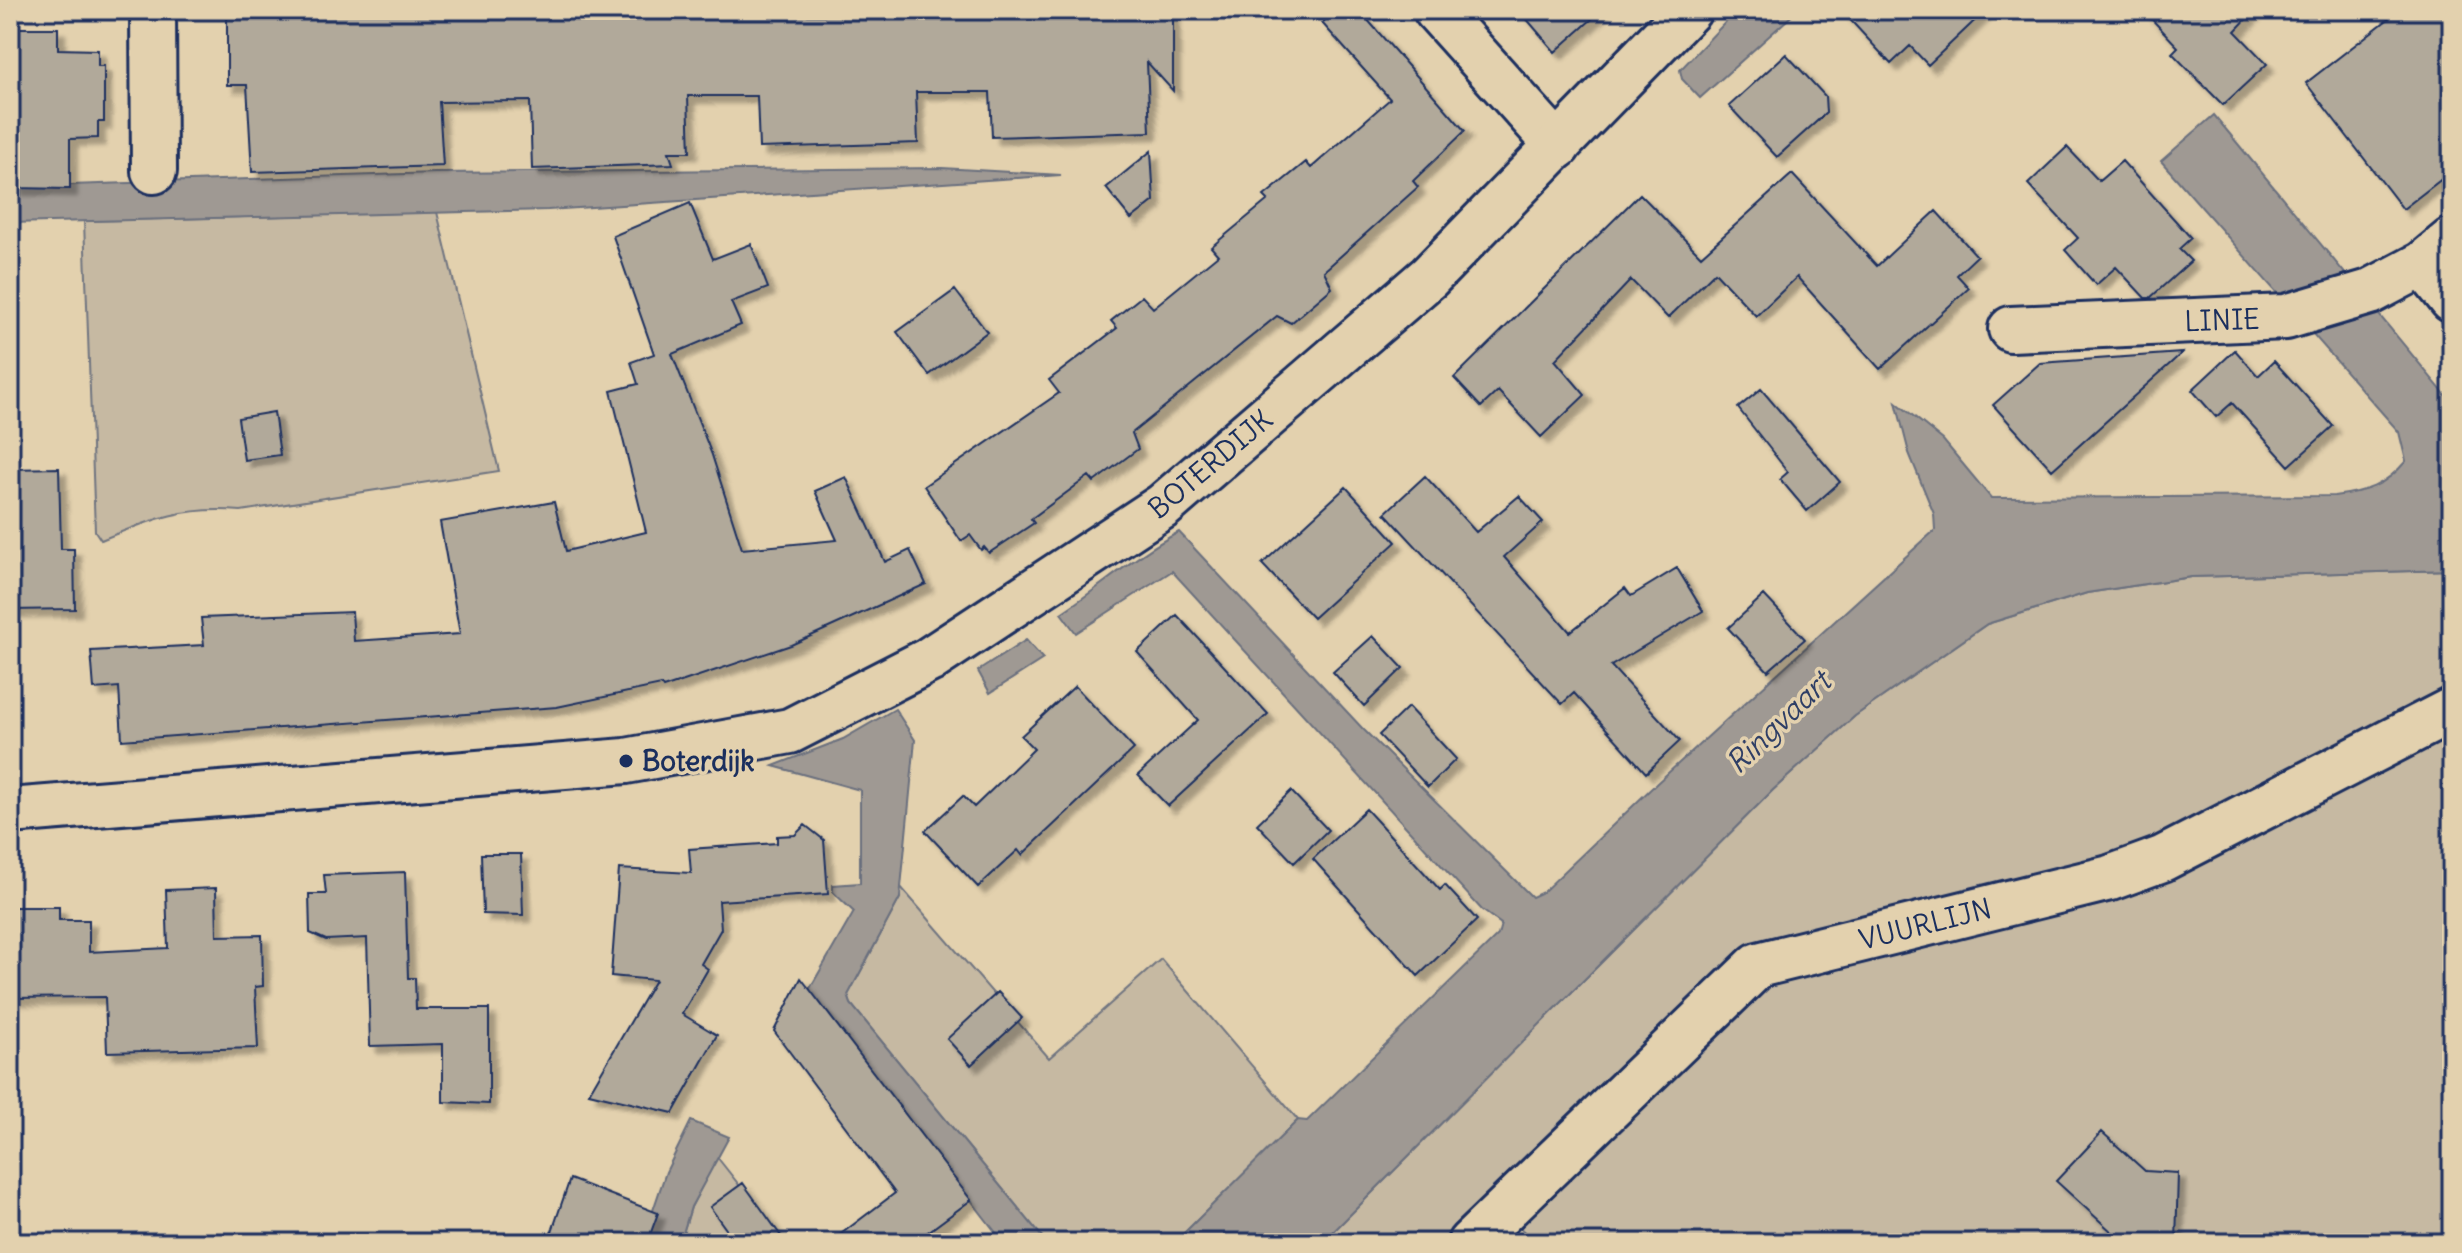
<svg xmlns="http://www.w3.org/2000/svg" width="2462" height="1253" viewBox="0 0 2462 1253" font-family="Delius,sans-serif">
<defs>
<filter id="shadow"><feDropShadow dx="7" dy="7" stdDeviation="2" flood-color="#0004"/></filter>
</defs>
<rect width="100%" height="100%" fill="#e3d1ae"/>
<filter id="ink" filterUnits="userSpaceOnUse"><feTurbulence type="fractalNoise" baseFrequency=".0125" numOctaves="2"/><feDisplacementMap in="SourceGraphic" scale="16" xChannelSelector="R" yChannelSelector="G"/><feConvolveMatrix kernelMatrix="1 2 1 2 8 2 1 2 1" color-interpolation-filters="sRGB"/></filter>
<g filter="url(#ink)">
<!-- green -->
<path fill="#c6b9a2" stroke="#707480" stroke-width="2" d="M 437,212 L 499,471 L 241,511 C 184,506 153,519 101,540 L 95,531 L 84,221 Z
M 2452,570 L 2452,694 L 2246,799 L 2157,837 L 2066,868 L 1795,937 L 1451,1243 L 1322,1243 L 1773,790 L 1855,716 L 1987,624 L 2087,593 L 2191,577 Z
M 2452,732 L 2452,1243 L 1536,1243 L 1517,1225 L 1765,983 L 1830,963 L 2119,899 L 2194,869 Z
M 900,886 L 1049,1058 L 1161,959 L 1298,1120 L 1174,1243 L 1047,1243 L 851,1004 L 848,995 L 900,898 Z
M 717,1157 L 785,1243 L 680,1243 L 691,1207 Z"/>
<!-- water -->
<path fill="#9f9993" stroke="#6a6f7e" stroke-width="2" d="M 1737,10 L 1798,10 L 1700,98 L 1682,79 L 1680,70 Z
M 2214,115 L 2452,403 L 2452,570 L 2191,577 L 2087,593 L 1987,624 L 1855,716 L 1773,790 L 1322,1243 L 1174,1243 L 1298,1120 L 1307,1121 L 1498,935 L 1501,924 L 1482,910 L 1172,571 L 1076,633 L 1061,613 C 1101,587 1137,554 1179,532 L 1363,729 L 1532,897 L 1543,892 L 1657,783 L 1935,530 L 1934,514 L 1909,453 L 1896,402 L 1943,440 L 1991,498 L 2334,496 C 2366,492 2385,486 2406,461 L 2399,432 L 2161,161 Z
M 942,168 L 1061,175 L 548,210 L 10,223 L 10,187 L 435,173 Z
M 1026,640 L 1043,659 L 990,693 L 978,671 Z
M 895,709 L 915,740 L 900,898 L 848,995 L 851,1004 L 1047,1243 L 1004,1243 L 809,990 L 854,912 L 833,892 L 833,885 L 860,883 L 860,790 L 773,766 L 843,739 Z
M 691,1121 L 729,1137 L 691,1207 L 680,1243 L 642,1243 L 666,1172 Z"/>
<!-- building -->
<path fill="#b1a99a" stroke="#1b2f5e" stroke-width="2" filter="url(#shadow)" d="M 227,10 L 267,10 L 267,13 L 547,10 L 547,14 L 870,15 L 1133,14 L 1133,10 L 1173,10 L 1173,91 L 1147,62 L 1150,132 L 992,137 L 990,92 L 916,92 L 918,143 L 759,148 L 757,96 L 688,96 L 690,152 L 669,152 L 673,164 L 532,169 L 530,101 L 439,102 L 443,166 L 252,172 L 247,85 L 227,85 Z
M 1336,10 L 1359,10 L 1465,131 L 1413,181 L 1418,187 L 1324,271 L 1332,288 L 1291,323 L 1277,316 L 1132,433 L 1138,449 L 1094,482 L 1089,476 L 1031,519 L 1034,523 L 989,553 L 984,547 L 981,550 L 970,535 L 961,541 L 924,486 L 1059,393 L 1049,380 L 1117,328 L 1111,321 L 1142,296 L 1153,308 L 1218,255 L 1211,247 L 1268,200 L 1264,196 L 1306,162 L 1311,168 L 1390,99 L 1322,23 Z
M 1519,10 L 1602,10 L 1555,52 Z
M 1841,10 L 1986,10 L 1928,65 L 1910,46 L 1891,64 Z
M 2143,10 L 2255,10 L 2235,31 L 2267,64 L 2223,105 L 2172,53 L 2178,47 Z
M 2400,10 L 2452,10 L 2452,171 L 2403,209 L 2306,83 Z
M 15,28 L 58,28 L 58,49 L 98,50 L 98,66 L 104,66 L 104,122 L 98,122 L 98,138 L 70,139 L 70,189 L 15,188 Z
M 1786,54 L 1825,96 L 1826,113 L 1777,157 L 1729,106 Z
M 2067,147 L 2099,181 L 2122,161 L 2191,238 L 2179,249 L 2191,261 L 2150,298 L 2145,298 L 2116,267 L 2096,285 L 2065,250 L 2078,238 L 2028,184 Z
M 1151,151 L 1154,201 L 1131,219 L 1106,188 Z
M 1792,174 L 1877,266 L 1936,211 L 1977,256 L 1957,275 L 1969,288 L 1880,369 L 1797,277 L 1756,316 L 1715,272 L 1668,318 L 1631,280 L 1555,360 L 1585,395 L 1541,437 L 1498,391 L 1481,407 L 1454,378 L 1640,194 L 1701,256 Z
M 690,203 L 713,259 L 751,244 L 768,288 L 731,302 L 741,325 L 672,354 L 712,455 L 742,549 L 837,540 L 815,491 L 846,477 L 885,562 L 910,550 L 926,584 L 791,645 L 663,688 L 661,685 L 557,707 L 122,740 L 119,687 L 94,689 L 91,651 L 204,645 L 201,618 L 352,612 L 354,641 L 460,634 L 440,522 L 554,502 L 566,551 L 646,532 L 611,391 L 638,384 L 631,362 L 654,354 L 613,236 Z
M 955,290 L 987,332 L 929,375 L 897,332 Z
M 2235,350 L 2258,376 L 2274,361 L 2333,426 L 2289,466 L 2232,403 L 2216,417 L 2192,390 Z
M 2182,353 L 2052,470 L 1993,405 L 2040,363 Z
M 1761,389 L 1840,482 L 1807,511 L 1780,479 L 1788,472 L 1738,408 Z
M 274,412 L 280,455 L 244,460 L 238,418 Z
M 59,468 L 61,549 L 74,549 L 75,609 L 10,610 L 10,469 Z
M 1425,476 L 1476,532 L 1519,496 L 1543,522 L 1504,557 L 1570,632 L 1625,588 L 1631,596 L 1677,568 L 1703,611 L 1611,666 L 1680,741 L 1646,773 L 1574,693 L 1562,704 L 1385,513 Z
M 1346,487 L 1396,542 L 1313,618 L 1262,564 Z
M 1764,595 L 1805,639 L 1768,671 L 1728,628 Z
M 1177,615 L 1268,714 L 1168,806 L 1138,775 L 1198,720 L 1137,652 Z
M 1373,636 L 1403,668 L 1364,706 L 1333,672 Z
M 1075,686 L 1134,749 L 1022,855 L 1018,850 L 978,887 L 925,831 L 963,796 L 974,807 L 1034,749 L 1021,736 Z
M 1408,707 L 1456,759 L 1428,787 L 1379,735 Z
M 1291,791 L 1328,830 L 1294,863 L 1257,824 Z
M 1366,809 L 1440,890 L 1445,885 L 1477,920 L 1418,976 L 1313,859 Z
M 805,825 L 824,840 L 828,894 L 719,901 L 721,929 L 701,964 L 708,969 L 682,1014 L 717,1035 L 673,1113 L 589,1093 L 655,980 L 611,976 L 619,869 L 691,873 L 689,849 L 777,843 L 777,836 L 795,835 Z
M 481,854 L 521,854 L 523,915 L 483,914 Z
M 405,872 L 408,978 L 415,978 L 416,1009 L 489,1009 L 489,1104 L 443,1102 L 443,1044 L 370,1046 L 367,938 L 326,940 L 310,933 L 309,894 L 326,894 L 324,875 Z
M 216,888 L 217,936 L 262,935 L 263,986 L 255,987 L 258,1048 L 107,1052 L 105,997 L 10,998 L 10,907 L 59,907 L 59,920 L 89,920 L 89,952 L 168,948 L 166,890 Z
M 801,978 L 971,1200 L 913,1243 L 829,1243 L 895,1193 L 774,1031 Z
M 998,992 L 1022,1018 L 971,1065 L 947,1039 Z
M 2102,1132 L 2145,1171 L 2178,1173 L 2176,1243 L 2124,1243 L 2056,1181 Z
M 570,1179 L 658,1213 L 647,1243 L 548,1243 Z
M 743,1183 L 786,1243 L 736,1243 L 710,1207 Z"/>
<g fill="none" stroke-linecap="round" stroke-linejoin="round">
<!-- minor casing -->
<g stroke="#1b2f5e" stroke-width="50">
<path id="minor" d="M 153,10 L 154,171
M 1436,10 L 1558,146
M 2452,240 L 2423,264 L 2452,300
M 2011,329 L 2286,317 L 2370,292 L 2423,264
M 1470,1243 L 1758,965 L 2110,878 L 2162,859 L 2452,710"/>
</g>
<!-- tertiary casing -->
<g stroke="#1b2f5e" stroke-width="50">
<path id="tertiary" d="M 10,811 L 626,761 L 790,731 L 929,660 L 1163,506 L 1429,277 L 1689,10"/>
</g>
<!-- minor -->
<use href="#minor" stroke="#e3d1ae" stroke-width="44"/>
<!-- tertiary -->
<use href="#tertiary" stroke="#e3d1ae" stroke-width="44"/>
</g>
</g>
<!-- markers -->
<circle fill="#1b2f5e" stroke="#e3d1ae" stroke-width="3" cx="626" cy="761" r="8"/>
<g text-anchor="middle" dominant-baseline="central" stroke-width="7" stroke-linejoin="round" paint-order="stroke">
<!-- street labels -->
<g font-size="28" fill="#1b2f5e" stroke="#e3d1ae">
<text transform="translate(2222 320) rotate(-2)">LINIE</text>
<text transform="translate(1210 464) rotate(-40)">BOTERDIJK</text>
<text transform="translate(1925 924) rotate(-14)">VUURLIJN</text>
</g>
<!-- poi labels -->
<g font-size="28" font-weight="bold" fill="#1b2f5e" stroke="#e3d1ae" text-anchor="start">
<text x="642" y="761">Boterdijk</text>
</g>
<!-- water labels -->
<g font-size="30" font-style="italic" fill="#2f3f66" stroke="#e3d1ae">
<text transform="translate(1778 722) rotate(-44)">Ringvaart</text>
</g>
</g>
<!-- margin -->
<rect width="2462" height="1253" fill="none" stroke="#e3d1ae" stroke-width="40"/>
<rect x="20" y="20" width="2422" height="1213" fill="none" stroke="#1b2f5e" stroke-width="3" filter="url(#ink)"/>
</svg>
